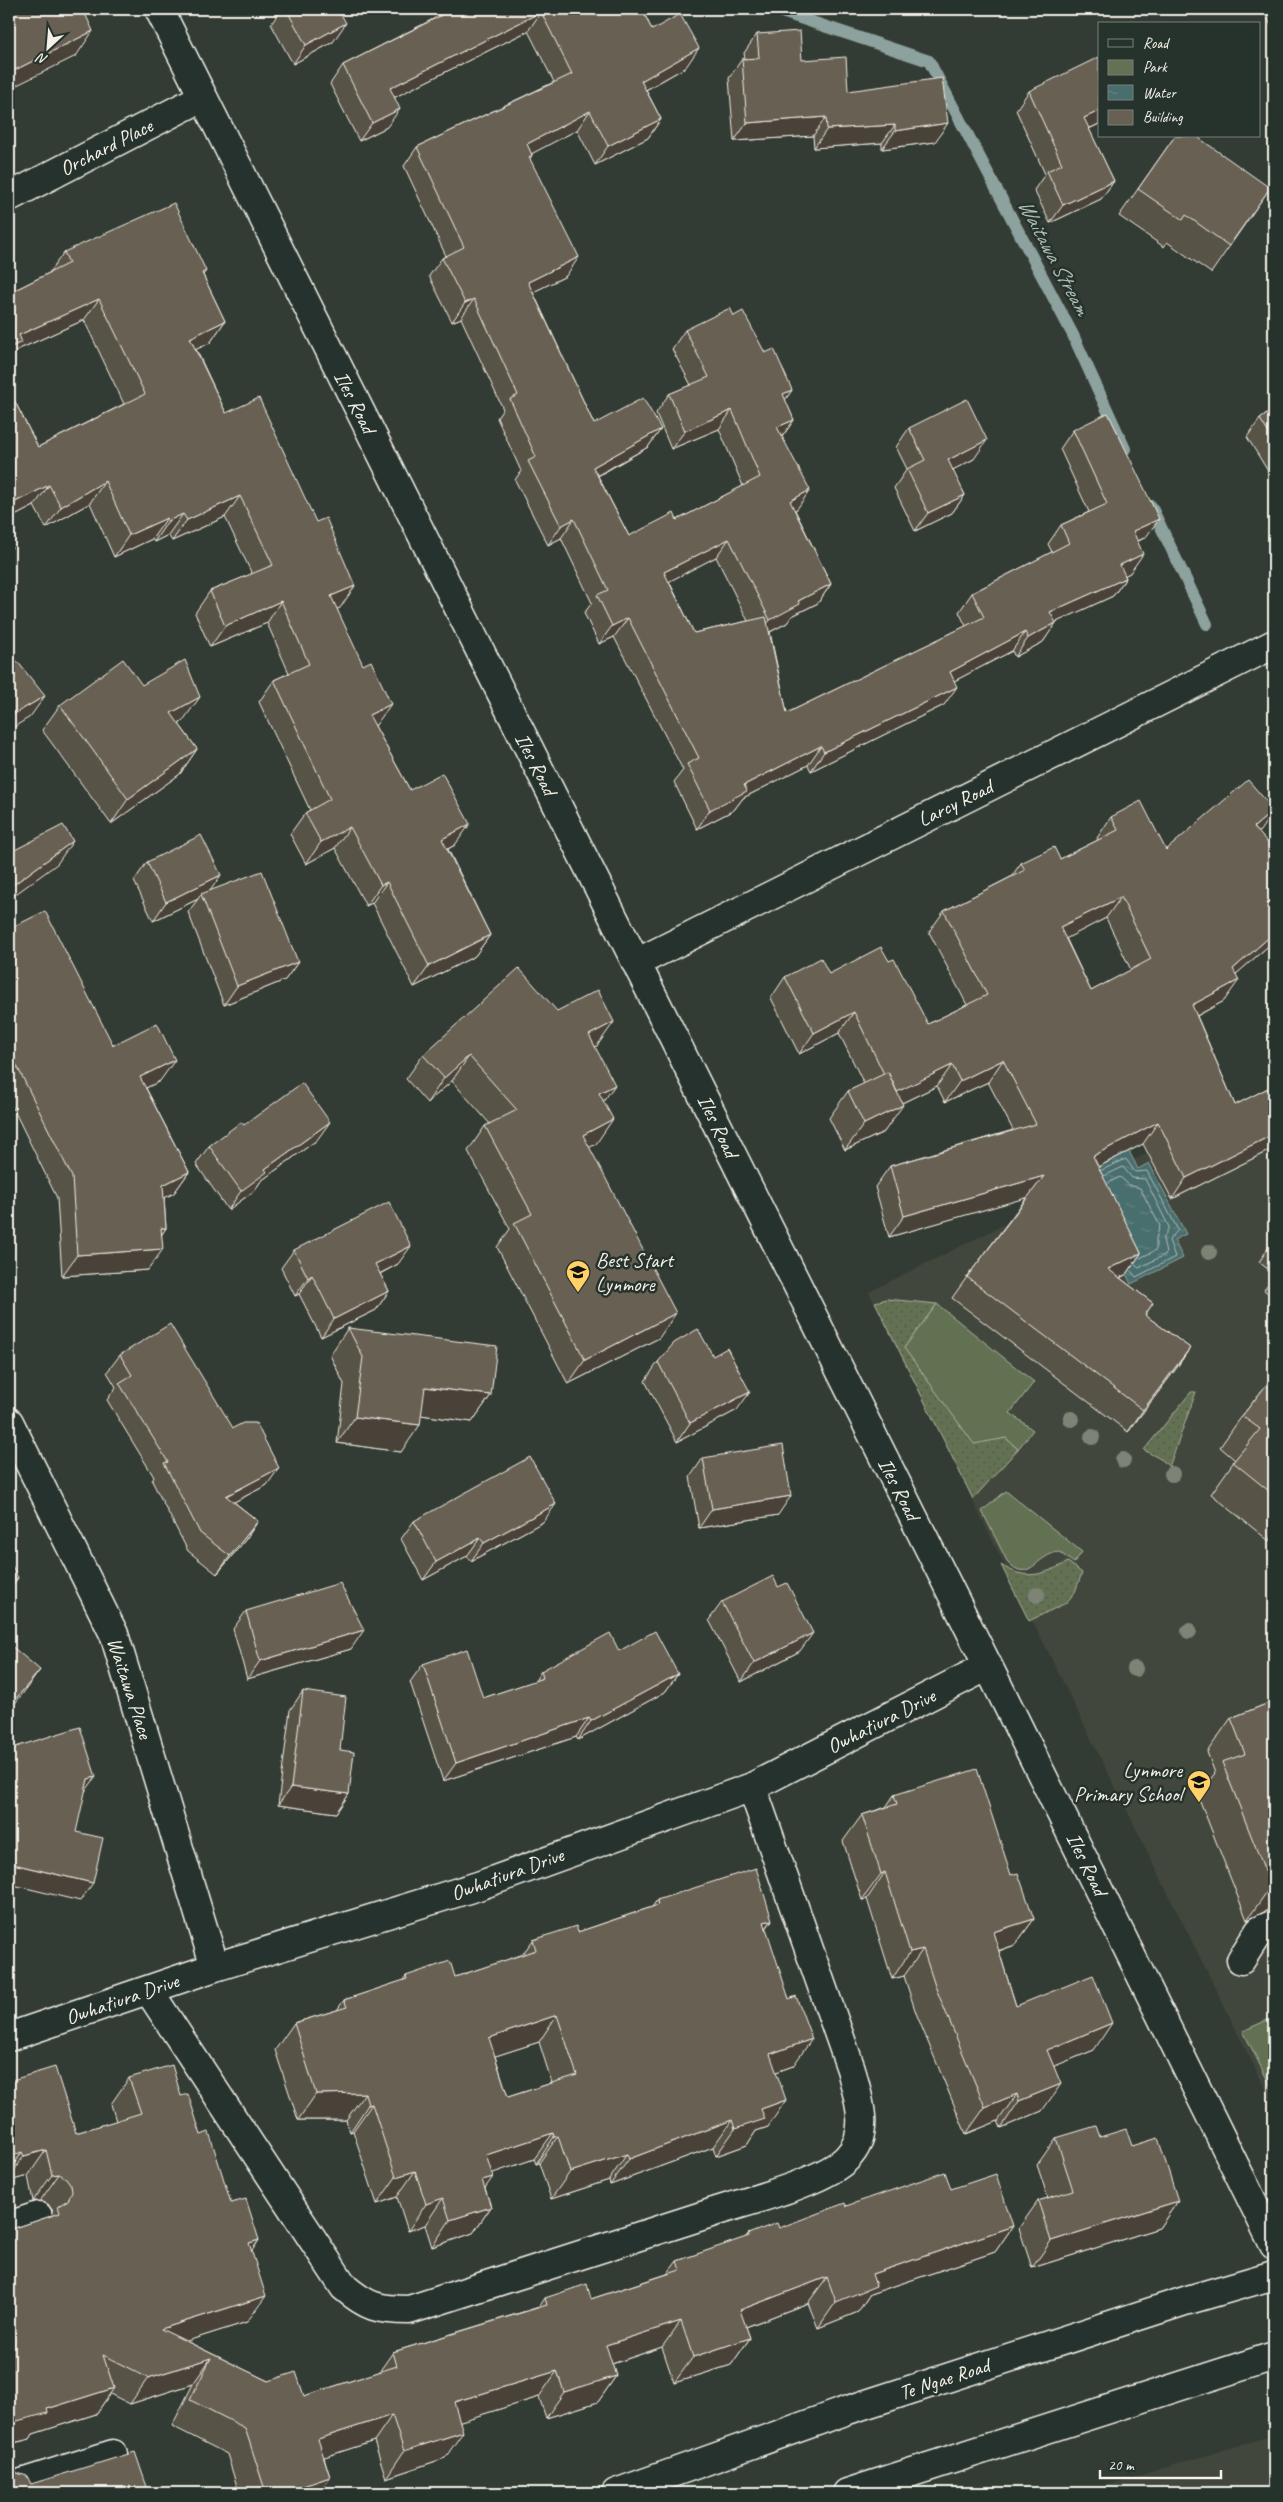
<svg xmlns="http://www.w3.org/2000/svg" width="1283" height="2502" viewBox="0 0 1283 2502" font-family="Caveat,sans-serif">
<defs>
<pattern id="grass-dots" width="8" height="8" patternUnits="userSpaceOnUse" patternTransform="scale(1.25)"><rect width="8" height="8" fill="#647153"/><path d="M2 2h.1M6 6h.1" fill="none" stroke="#555a4c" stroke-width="1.8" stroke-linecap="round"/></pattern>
<pattern id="water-ripples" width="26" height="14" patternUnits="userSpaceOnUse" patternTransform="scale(1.25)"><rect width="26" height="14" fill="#496e6e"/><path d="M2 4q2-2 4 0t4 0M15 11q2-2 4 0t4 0" fill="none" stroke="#648383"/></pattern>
</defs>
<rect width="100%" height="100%" fill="#333c34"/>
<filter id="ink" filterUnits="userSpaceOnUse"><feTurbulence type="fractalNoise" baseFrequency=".02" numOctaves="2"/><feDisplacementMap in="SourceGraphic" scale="10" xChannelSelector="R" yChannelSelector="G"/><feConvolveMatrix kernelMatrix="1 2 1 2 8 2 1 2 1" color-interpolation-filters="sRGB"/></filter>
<g filter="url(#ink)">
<!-- built -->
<path fill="#43473d" d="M 1274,1090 L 1274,2106 L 869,1292 Z
M 1274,2435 L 1274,2493 L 1082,2493 L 1184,2462 Z"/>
<!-- grass -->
<path fill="url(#grass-dots)" stroke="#acb19e" d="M 887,1299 L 937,1304 L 904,1348 L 1018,1449 L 973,1499 L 875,1302 Z
M 1191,1392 L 1196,1392 L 1169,1467 L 1162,1460 L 1144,1450 Z
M 1068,1562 L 1082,1573 L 1075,1592 L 1066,1603 L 1029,1621 L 1001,1565 C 1026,1581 1043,1575 1068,1562 Z"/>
<!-- park -->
<path fill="#647153" stroke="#acb19e" d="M 937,1304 L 1034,1382 L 1010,1413 L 1033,1430 L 1018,1449 L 1006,1438 L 974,1444 L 904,1348 Z
M 1006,1491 L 1082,1552 L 1074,1563 L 1059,1552 C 1036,1554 1029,1586 1007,1561 L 982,1511 Z
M 1274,2017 L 1274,2093 L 1243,2031 Z"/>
<!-- water -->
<path fill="url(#water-ripples)" stroke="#8da29f" d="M 1129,1151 L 1138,1169 L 1149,1163 L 1186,1234 L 1174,1240 L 1183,1258 L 1131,1284 L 1078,1176 Z"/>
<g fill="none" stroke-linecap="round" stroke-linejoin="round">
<!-- shore -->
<path stroke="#b0bdb7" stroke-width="1" d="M 1102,1170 L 1126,1159 L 1135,1172 L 1147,1171 L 1178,1230 L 1169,1240 L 1175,1257 L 1136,1277 L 1131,1271
M 1104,1176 L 1123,1167 L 1132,1178 L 1145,1179 L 1169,1227 L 1163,1239 L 1166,1254 L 1139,1268 L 1135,1265
M 1108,1183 L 1120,1177 L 1129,1185 L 1140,1188 L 1160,1226 L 1156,1238 L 1156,1250 L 1140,1258"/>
<!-- stream -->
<path stroke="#8da29f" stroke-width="12" d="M 773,9 L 929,61 L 1073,335 L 1125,449
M 1151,506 L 1207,624"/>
<!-- minor casing -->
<g stroke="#f4f1e8" stroke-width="31">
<path id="minor" d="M 159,9 L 1005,1700 L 1274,2245
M 9,197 L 203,97
M 636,963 L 1274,644
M 9,1422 L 114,1634 L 215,1967
M 1241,1960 L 1260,1930 L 1274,1924
M 149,1991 L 344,2287 C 367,2307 379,2310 409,2310 C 509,2278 608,2246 708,2214 C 743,2202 823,2183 847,2158 C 872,2133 858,2099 851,2069 L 752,1787
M 9,2037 L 215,1967 L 478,1886 L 752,1787 L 988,1666
M 9,2226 L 38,2216
M 9,2487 L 113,2454"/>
</g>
<!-- highway casing -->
<g stroke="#f4f1e8" stroke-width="31">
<path id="highway" d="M 616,2493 L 848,2410 L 1188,2300 L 1274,2275
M 847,2493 L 1274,2356"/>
</g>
<!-- minor -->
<use href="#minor" stroke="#26332d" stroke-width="28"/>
<!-- highway -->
<use href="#highway" stroke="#26332d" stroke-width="28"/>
</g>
<!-- trees -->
<g fill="#7d8476">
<circle cx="1209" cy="1252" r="8"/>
<circle cx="1071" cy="1419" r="8"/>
<circle cx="1092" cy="1437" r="8"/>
<circle cx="1123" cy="1460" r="8"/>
<circle cx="1172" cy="1474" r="8"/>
<circle cx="1037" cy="1595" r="8"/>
<circle cx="1189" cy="1631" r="8"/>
<circle cx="1135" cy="1669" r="8"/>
</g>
<!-- wall -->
<path fill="#595347" stroke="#f4f1e8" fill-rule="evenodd" d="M 282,9 L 338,9 L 333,42 L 293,64 L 271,24 Z
M 436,9 L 642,9 L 652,30 L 686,67 L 646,90 L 661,119 L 648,138 L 595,165 L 577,130 L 532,153 L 532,155 L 530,159 L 566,276 L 533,292 L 594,424 L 661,429 L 648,447 L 598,476 L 629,536 L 677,520 L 743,486 L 719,429 L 671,449 L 656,413 L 669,394 L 691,385 L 672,349 L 685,330 L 734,316 L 765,353 L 792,390 L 785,400 L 794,420 L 782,437 L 797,509 L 795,510 L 831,584 L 818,603 L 792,616 L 787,623 L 770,632 L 787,713 L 966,626 L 959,612 L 972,593 L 1052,552 L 1048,544 L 1061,525 L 1089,512 L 1060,449 L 1073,430 L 1146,537 L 1137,542 L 1130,573 L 1125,575 L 1126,578 L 1113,596 L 1056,622 L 1043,642 L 1015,657 L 1012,651 L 954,681 L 944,705 L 811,771 L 808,765 L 743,798 L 734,810 L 697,829 L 674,782 L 683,770 L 614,637 L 599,644 L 584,613 L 592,603 L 561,538 L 548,545 L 515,480 L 521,471 L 497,418 L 503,409 L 461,318 L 452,322 L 429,276 L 442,258 L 446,256 L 404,166 L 417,147 L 554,82 L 528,31 L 395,97 L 387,127 L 359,141 L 330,84 L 343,65 L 439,16 ZM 716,557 L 748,621 L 694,633 L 669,581 Z
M 1263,9 L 1274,9 L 1274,32 Z
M 757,34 L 802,60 L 848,91 L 935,142 L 882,149 L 882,143 L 814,148 L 813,136 L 734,141 L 729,78 L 742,59 L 745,59 L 744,53 Z
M 1029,91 L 1099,124 L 1089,129 L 1114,181 L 1101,199 L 1050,223 L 1034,190 L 1045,174 L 1016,110 Z
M 1175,136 L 1270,188 L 1211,273 L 1167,242 L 1164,247 L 1119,216 Z
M 64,252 L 206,271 L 203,275 L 225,321 L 210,343 L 196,349 L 226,413 L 340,608 L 337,609 L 376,725 L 375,726 L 410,790 L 455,845 L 448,849 L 490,935 L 475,956 L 414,987 L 372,903 L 366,906 L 335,848 L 306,864 L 290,834 L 305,813 L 310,810 L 259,702 L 274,680 L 289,673 L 267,623 L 210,647 L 195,613 L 210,591 L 252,574 L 225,517 L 172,541 L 168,535 L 154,542 L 152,539 L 114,557 L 90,503 L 46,528 L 34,506 L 9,519 L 9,390 L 38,447 L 124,404 L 84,320 L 17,350 L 9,362 L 9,293 L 49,273 Z
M 1274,409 L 1274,481 L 1247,437 L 1260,419 Z
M 909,428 L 974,459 L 952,470 L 965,495 L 952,513 L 915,531 L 894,488 L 907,469 L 896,447 Z
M 142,685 L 182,722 L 179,724 L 197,749 L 180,774 L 111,824 L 42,730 L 60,705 Z
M 1111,817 L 1166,850 L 1260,831 L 1258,832 L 1274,941 L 1236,974 L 1224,1001 L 1197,1016 L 1235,1105 L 1274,1085 L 1274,1148 L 1172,1199 L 1143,1144 L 1098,1167 L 1141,1253 L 1127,1274 L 1120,1278 L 1153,1303 L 1145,1315 L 1190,1348 L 1175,1370 L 1128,1432 L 952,1298 L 967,1277 L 1027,1197 L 889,1237 L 875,1187 L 890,1166 L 1013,1130 L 988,1082 L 945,1102 L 937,1086 L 902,1103 L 884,1132 L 845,1150 L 829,1118 L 848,1091 L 864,1084 L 839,1033 L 799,1054 L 771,998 L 785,977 L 829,974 L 889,961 L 928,1024 L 967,1005 L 929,932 L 944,911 L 1011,877 L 1021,863 L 1060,859 L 1098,840 L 1097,838 ZM 1106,918 L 1131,970 L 1091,991 L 1066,938 Z
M 147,862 L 210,890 L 298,962 L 285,980 L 224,1005 L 188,912 L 198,899 L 153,921 L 134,881 Z
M 9,929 L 113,1045 L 160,1081 L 146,1088 L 189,1172 L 174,1193 L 164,1198 L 166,1228 L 162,1234 L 148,1270 L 62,1276 L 57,1198 L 9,1100 Z
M 557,1011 L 597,1046 L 595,1047 L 603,1102 L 596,1144 L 589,1147 L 659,1338 L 568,1384 L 497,1247 L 510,1229 L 468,1151 L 485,1126 L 490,1124 L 452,1081 L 427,1103 L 406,1079 L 423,1055 Z
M 244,1125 L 317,1140 L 261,1181 L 254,1191 L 228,1210 L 196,1164 L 209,1146 Z
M 1274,1239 L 1274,1274 L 1259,1262 Z
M 294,1250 L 398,1264 L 380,1274 L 389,1291 L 376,1310 L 321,1337 L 299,1294 L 295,1296 L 281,1268 Z
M 1274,1275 L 1274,1298 L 1264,1290 Z
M 348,1328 L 491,1395 L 472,1422 L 421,1415 L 401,1452 L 337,1443 L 344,1384 L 330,1355 Z
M 120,1355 L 267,1485 L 234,1502 L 258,1521 L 246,1539 L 217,1574 L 188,1551 L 152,1481 L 154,1477 L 107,1400 L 116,1387 L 107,1372 Z
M 658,1362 L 737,1410 L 677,1442 L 645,1381 Z
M 1274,1375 L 1274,1534 L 1269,1541 L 1211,1494 L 1235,1460 L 1220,1447 L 1242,1416 Z
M 703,1458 L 778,1515 L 699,1528 L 690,1477 Z
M 414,1521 L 543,1522 L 471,1561 L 467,1556 L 423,1580 L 401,1539 Z
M 722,1602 L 800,1651 L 741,1682 L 709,1620 Z
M 246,1611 L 351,1649 L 247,1679 L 233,1629 Z
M 619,1651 L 678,1674 L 665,1692 L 578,1740 L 576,1737 L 443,1781 L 410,1682 L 423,1664 L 483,1698 L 535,1681 L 541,1671 Z
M 303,1691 L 340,1750 L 349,1794 L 336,1813 L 278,1805 L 290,1710 Z
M 1274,1701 L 1274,1909 L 1268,1910 L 1247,1920 L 1198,1796 L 1215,1773 L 1207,1752 L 1231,1718 Z
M 894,1795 L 1011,1875 L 1034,1919 L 1015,1945 L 999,1951 L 1016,2006 L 1094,2050 L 1054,2066 L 1042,2111 L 1001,2128 L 998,2121 L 966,2134 L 916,2013 L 904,1976 L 892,1979 L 867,1899 L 862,1900 L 843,1841 L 862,1815 L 886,1807 Z
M 657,1900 L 772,1920 L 766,1929 L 793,2066 L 776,2072 L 768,2127 L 756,2131 L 747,2145 L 716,2156 L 713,2147 L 610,2185 L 609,2180 L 551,2199 L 539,2163 L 536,2164 L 534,2159 L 492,2173 L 485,2188 L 491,2207 L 473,2233 L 432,2247 L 425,2225 L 408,2231 L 397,2197 L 377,2204 L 353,2131 L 350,2132 L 346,2120 L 298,2120 L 275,2050 L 294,2023 L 337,2010 L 344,2000 L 402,1981 L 406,1976 L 455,1977 L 522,1955 L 533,1940 L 578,1932 L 652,1907 ZM 539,2042 L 552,2083 L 508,2097 L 495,2056 Z
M 129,2078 L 181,2096 L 201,2135 L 231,2203 L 259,2240 L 252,2251 L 247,2322 L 186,2341 L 268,2381 L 304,2396 L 379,2372 L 393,2352 L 539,2307 L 545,2298 L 591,2299 L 667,2274 L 677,2261 L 745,2238 L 748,2234 L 779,2228 L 846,2206 L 951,2189 L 1013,2226 L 995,2252 L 870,2294 L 858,2312 L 818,2328 L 808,2303 L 746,2327 L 750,2338 L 731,2365 L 674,2383 L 662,2347 L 612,2364 L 616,2376 L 598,2402 L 546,2418 L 539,2397 L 460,2421 L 445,2458 L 386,2478 L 374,2441 L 324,2457 L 330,2477 L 319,2493 L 239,2493 L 227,2454 L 172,2426 L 193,2384 L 130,2404 L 110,2394 L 96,2414 L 33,2434 L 30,2439 L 10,2444 L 13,2466 L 17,2473 L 31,2484 L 9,2493 L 9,2230 L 51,2216 L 53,2213 L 53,2211 L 48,2204 L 40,2201 L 33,2201 L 28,2176 L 9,2181 L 9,2081 L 76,2133 L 116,2121 L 111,2104 Z
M 1100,2137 L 1132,2146 L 1178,2201 L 1159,2228 L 1032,2268 L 1019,2228 L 1038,2201 L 1048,2198 L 1037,2165 L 1056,2138 Z"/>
<!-- shaded-wall -->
<path fill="#494339" stroke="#f4f1e8" d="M 541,12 L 528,31 L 377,106 L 390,88 Z
M 346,23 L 333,42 L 293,64 L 306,45 Z
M 93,31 L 76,56 L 9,89 L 9,73 Z
M 699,48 L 686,67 L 628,100 L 641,81 Z
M 400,109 L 387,127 L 359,141 L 372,123 Z
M 590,111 L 577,130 L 514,163 L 527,144 Z
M 1099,111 L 1099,124 L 1071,137 L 1084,118 Z
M 826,117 L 813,136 L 734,141 L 747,123 Z
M 661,119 L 648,138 L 595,165 L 608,146 Z
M 948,123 L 935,142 L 882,149 L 895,131 Z
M 895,125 L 882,143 L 814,148 L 827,129 Z
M 1114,181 L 1101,199 L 1050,223 L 1063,205 Z
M 579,257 L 566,276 L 515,301 L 528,282 Z
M 99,299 L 84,320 L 17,350 L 9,362 L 9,348 L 19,335 Z
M 474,299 L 461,318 L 452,322 L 465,303 Z
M 225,321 L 210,343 L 175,359 L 190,338 Z
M 792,390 L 779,409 L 783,394 Z
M 732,410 L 719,429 L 671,449 L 685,431 Z
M 794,420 L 781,438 L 777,427 Z
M 661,429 L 648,447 L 580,485 L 593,467 Z
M 987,440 L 974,459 L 935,479 L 948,460 Z
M 105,481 L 90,503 L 46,528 L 61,507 Z
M 49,485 L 34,506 L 9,519 L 9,505 Z
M 810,490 L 797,509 L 777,520 L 790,501 Z
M 965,495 L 952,513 L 915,531 L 928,513 Z
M 240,496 L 225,517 L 172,541 L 187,520 Z
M 183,514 L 168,535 L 154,542 L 168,521 Z
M 167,518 L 152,539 L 114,557 L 129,535 Z
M 574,519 L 561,538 L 548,545 L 561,526 Z
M 1159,519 L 1146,537 L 1119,550 L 1133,531 Z
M 729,539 L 716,557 L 651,591 L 664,572 Z
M 1143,554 L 1130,573 L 1107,584 L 1120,565 Z
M 1126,578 L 1113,596 L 1037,631 L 1050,612 Z
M 831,584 L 818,603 L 792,616 L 787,623 L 756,639 L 770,620 L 798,601 Z
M 355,586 L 340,608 L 316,618 L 331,596 Z
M 281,601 L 267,623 L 210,647 L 225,626 Z
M 628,618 L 614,637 L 599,644 L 612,626 Z
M 1056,623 L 1043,642 L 1015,657 L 1028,638 Z
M 1025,632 L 1012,651 L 937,690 L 950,672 Z
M 957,687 L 944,705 L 811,771 L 824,752 Z
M 45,696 L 30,717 L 9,730 L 9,717 Z
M 200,697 L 182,722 L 154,738 L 171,713 Z
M 391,704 L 376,725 L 354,736 L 369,715 Z
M 821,746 L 808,765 L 743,798 L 734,810 L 697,829 L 710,810 L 744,785 Z
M 197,749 L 180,774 L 111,824 L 128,799 Z
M 1274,810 L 1260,831 L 1240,848 L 1254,827 Z
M 470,824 L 455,845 L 427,860 L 442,839 Z
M 350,827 L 335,848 L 306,864 L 321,842 Z
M 73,841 L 57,864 L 9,899 L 9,888 Z
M 221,875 L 208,894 L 201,894 L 198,899 L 153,921 L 166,902 Z
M 387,882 L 372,903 L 366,906 L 381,885 Z
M 1121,897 L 1106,918 L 1046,949 L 1060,927 Z
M 1274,933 L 1274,941 L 1218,990 L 1233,969 Z
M 490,935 L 475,956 L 414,987 L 429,966 Z
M 298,962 L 285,980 L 224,1005 L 237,986 Z
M 1239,980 L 1224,1001 L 1178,1026 L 1192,1005 Z
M 854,1012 L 839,1033 L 799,1054 L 814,1033 Z
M 614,1022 L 597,1046 L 572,1059 L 589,1035 Z
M 469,1056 L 452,1081 L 427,1103 L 444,1078 Z
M 175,1060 L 160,1081 L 126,1098 L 140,1077 Z
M 1003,1060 L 988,1082 L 945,1102 L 960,1081 Z
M 16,1064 L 9,1075 L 9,1068 Z
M 952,1065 L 937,1086 L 879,1114 L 894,1093 Z
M 615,1085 L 598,1109 L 599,1093 Z
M 903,1105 L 884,1132 L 845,1150 L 864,1124 Z
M 613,1119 L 596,1144 L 566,1160 L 583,1135 Z
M 330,1122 L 317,1140 L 261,1181 L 254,1191 L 228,1210 L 241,1191 L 265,1169 Z
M 1158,1122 L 1143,1144 L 1078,1177 L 1093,1156 Z
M 1274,1134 L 1274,1148 L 1172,1199 L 1186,1178 Z
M 189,1172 L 174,1193 L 149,1206 L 163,1185 Z
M 1044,1176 L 1029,1197 L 889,1237 L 904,1216 Z
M 161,1228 L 166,1228 L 152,1249 Z
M 411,1246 L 398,1264 L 362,1283 L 375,1264 Z
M 163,1249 L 148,1270 L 62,1276 L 77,1255 Z
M 1141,1253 L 1127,1274 L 1094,1290 L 1108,1269 Z
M 312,1275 L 299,1294 L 295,1296 L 308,1278 Z
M 389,1291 L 376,1310 L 321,1337 L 334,1319 Z
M 676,1313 L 659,1338 L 568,1384 L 585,1360 Z
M 1190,1348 L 1175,1370 L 1128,1432 L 1143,1410 Z
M 425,1387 L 491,1395 L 472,1422 L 406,1413 Z
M 750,1392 L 737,1410 L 677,1442 L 690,1423 Z
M 355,1417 L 420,1425 L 401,1452 L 337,1443 Z
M 279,1468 L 267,1485 L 213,1513 L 226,1496 Z
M 791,1496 L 778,1515 L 699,1528 L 712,1509 Z
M 556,1504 L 543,1522 L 471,1561 L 484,1543 Z
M 258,1521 L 246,1539 L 217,1574 L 230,1556 Z
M 480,1538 L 467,1556 L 423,1580 L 436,1562 Z
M 18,1578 L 9,1591 L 9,1582 Z
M 364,1630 L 351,1649 L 247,1679 L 260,1661 Z
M 813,1633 L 800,1651 L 741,1682 L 754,1663 Z
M 40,1670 L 24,1692 L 9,1711 L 9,1707 Z
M 678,1674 L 665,1692 L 578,1740 L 591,1721 Z
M 589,1718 L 576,1737 L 443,1781 L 456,1763 Z
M 96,1777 L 83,1794 L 88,1779 Z
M 291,1787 L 349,1794 L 336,1813 L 278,1805 Z
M 9,1863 L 93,1883 L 80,1901 L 9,1884 Z
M 885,1872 L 867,1899 L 862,1900 L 881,1874 Z
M 1274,1885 L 1274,1909 L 1268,1910 L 1247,1920 L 1271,1886 Z
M 1034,1919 L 1015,1945 L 974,1959 L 993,1932 Z
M 772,1920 L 753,1946 L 764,1922 Z
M 923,1949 L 904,1976 L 892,1979 L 910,1952 Z
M 557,2015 L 539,2042 L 471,2064 L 489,2038 Z
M 1112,2023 L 1094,2050 L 1028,2077 L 1047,2050 Z
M 812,2039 L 793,2066 L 751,2081 L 770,2054 Z
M 1061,2084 L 1042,2111 L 1001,2128 L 1019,2101 Z
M 365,2093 L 346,2120 L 298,2120 L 316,2094 Z
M 1017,2094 L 998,2121 L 966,2134 L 985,2107 Z
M 786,2100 L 768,2127 L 756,2131 L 747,2145 L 716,2156 L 735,2129 L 761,2109 Z
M 372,2104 L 353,2131 L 350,2132 L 368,2105 Z
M 732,2120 L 713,2147 L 610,2185 L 629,2159 Z
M 553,2133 L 534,2159 L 467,2182 L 486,2155 Z
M 558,2136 L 539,2163 L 536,2164 L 554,2137 Z
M 46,2150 L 28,2176 L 9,2181 L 9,2178 L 24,2156 Z
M 22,2152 L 9,2171 L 9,2157 Z
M 627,2154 L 609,2180 L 551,2199 L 570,2172 Z
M 415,2171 L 397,2197 L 377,2204 L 396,2177 Z
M 59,2174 L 40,2201 L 33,2201 L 52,2175 Z
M 493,2177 L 474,2203 L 482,2180 Z
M 443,2198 L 425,2225 L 408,2231 L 426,2204 Z
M 1178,2201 L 1159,2228 L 1032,2268 L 1051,2241 Z
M 491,2207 L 473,2233 L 432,2247 L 450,2220 Z
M 1013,2226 L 995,2252 L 870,2294 L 858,2312 L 818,2328 L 836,2302 L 872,2274 Z
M 259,2240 L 241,2266 L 249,2243 Z
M 827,2277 L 808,2303 L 722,2336 L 740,2310 Z
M 266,2296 L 247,2322 L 143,2355 L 161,2329 Z
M 681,2321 L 662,2347 L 588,2372 L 606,2345 Z
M 750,2338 L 731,2365 L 674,2383 L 693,2357 Z
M 211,2358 L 193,2384 L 130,2404 L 148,2378 Z
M 557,2371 L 539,2397 L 435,2429 L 454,2402 Z
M 616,2376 L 598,2402 L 546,2418 L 564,2392 Z
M 114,2388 L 96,2414 L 33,2434 L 30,2439 L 9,2444 L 9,2423 L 47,2409 Z
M 392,2415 L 374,2441 L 300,2465 L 318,2439 Z
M 463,2432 L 445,2458 L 386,2478 L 404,2451 Z
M 330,2477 L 319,2493 L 282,2493 Z"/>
<!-- building -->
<path fill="#686052" stroke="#f4f1e8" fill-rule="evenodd" d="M 9,9 L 83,9 L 93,31 L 9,73 Z
M 286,9 L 338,9 L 346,23 L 306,45 Z
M 454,9 L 642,9 L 652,30 L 680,14 L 699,48 L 641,81 L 661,119 L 608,146 L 590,111 L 527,144 L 532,155 L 529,157 L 579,257 L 528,282 L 594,424 L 643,398 L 661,429 L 593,467 L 629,536 L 674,513 L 677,520 L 760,477 L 732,410 L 685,431 L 669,394 L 709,377 L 685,330 L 730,308 L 734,316 L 743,311 L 765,353 L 774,349 L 792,390 L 783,394 L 794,420 L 777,427 L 810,490 L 790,501 L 831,584 L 798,601 L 800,604 L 770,620 L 729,539 L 664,572 L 694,633 L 766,617 L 787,713 L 984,617 L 972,593 L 1069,543 L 1061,525 L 1107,504 L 1073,430 L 1108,413 L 1159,519 L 1133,531 L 1143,554 L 1120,565 L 1126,578 L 1050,612 L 1056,623 L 1028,638 L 1025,632 L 950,672 L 957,687 L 824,752 L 821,746 L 744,785 L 747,791 L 710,810 L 687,764 L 699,758 L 628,618 L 612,626 L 597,595 L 608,590 L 574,519 L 561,526 L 528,461 L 536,457 L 510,399 L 518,395 L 474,299 L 465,303 L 442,258 L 464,247 L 417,147 L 572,74 L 541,12 L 390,88 L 400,109 L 372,123 L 343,65 Z
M 800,31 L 802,60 L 846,57 L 848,91 L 942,78 L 948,123 L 895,131 L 895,125 L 827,129 L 826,117 L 747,123 L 742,59 L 759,58 L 757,34 Z
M 1099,57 L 1099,111 L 1084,118 L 1114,181 L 1063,205 L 1047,171 L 1062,164 L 1029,91 Z
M 1175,136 L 1196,136 L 1270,188 L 1229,246 L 1186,215 L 1183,220 L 1138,189 Z
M 174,203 L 206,271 L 202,273 L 225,321 L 190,338 L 226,413 L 259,398 L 316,522 L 326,518 L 355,586 L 331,596 L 363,665 L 371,661 L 391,704 L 369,715 L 410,790 L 442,773 L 470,824 L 442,839 L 490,935 L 429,966 L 387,882 L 381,885 L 350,827 L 321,842 L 305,813 L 330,799 L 274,680 L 309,664 L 281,601 L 225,626 L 210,591 L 273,565 L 240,496 L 187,520 L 183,514 L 168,521 L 167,518 L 129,535 L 105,481 L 61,507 L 49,485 L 9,505 L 9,390 L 38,447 L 145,394 L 99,299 L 19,335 L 22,342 L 9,348 L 9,293 L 69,263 L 64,252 Z
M 967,399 L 987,440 L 948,460 L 965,495 L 928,513 L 907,469 L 925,460 L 909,428 Z
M 1274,409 L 1274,442 L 1260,419 Z
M 9,541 L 12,548 L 9,550 Z
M 123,659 L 142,685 L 185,660 L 200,697 L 171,713 L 197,749 L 128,799 L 60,705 Z
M 17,661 L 45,696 L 9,717 L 9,667 Z
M 1248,780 L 1274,810 L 1254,827 L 1274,850 L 1274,933 L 1233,969 L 1239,980 L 1192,1005 L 1235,1105 L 1274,1085 L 1274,1134 L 1186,1178 L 1158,1122 L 1093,1156 L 1141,1253 L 1108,1269 L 1153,1303 L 1145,1315 L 1190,1348 L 1143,1410 L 967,1277 L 1044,1176 L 904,1216 L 890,1166 L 1036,1124 L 1003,1060 L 960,1081 L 952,1065 L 897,1092 L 888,1072 L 884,1074 L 854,1012 L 814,1033 L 785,977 L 821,958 L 829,974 L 881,947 L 889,961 L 894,959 L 928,1024 L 987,995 L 944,911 L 1025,870 L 1021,863 L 1054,847 L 1060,859 L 1118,830 L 1111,817 L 1141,801 L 1166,850 ZM 1121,897 L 1151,959 L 1091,991 L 1060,927 Z
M 63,825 L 73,841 L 9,888 L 9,853 Z
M 201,835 L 221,875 L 166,902 L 147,862 Z
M 262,871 L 298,962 L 237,986 L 201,894 Z
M 45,911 L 113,1045 L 157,1023 L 175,1060 L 140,1077 L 189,1172 L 163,1185 L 166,1228 L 161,1228 L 163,1249 L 77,1255 L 72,1177 L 16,1064 L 9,1068 L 9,929 Z
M 519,968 L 557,1011 L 598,990 L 614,1022 L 589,1035 L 615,1085 L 599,1093 L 613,1119 L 583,1135 L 676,1313 L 585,1360 L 514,1223 L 532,1214 L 485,1126 L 517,1110 L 469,1056 L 444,1078 L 423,1055 Z
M 888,1072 L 903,1105 L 864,1124 L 848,1091 Z
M 302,1083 L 330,1122 L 265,1169 L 267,1172 L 241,1191 L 209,1146 L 241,1122 L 244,1125 Z
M 389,1202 L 411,1246 L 375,1264 L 389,1291 L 334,1319 L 312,1275 L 308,1278 L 294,1250 Z
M 170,1324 L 233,1428 L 243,1423 L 256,1423 L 279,1468 L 226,1496 L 258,1521 L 230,1556 L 200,1533 L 164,1463 L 168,1462 L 119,1383 L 132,1375 L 120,1355 Z
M 348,1328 L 497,1346 L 491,1395 L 425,1387 L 420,1425 L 355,1417 L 363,1357 Z
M 698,1329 L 713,1356 L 727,1348 L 750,1392 L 690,1423 L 658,1362 L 674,1343 Z
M 1274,1375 L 1274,1495 L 1233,1462 L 1260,1429 L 1242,1416 Z
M 783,1445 L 791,1496 L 712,1509 L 703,1458 Z
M 530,1457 L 556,1504 L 484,1543 L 480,1538 L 436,1562 L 414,1521 Z
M 9,1559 L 18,1578 L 9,1582 Z
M 773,1576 L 778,1587 L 787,1583 L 813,1633 L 754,1663 L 722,1602 Z
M 340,1583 L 364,1630 L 260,1661 L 246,1611 Z
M 655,1631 L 678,1674 L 591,1721 L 589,1718 L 456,1763 L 423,1664 L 467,1649 L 483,1698 L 543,1678 L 541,1671 L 610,1633 L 619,1651 Z
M 9,1644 L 40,1670 L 9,1707 Z
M 303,1691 L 346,1697 L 340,1750 L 354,1752 L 349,1794 L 291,1787 Z
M 1274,1701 L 1274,1885 L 1271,1886 L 1222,1762 L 1245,1754 L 1231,1718 Z
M 80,1727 L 96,1777 L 88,1779 L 76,1832 L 103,1838 L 93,1883 L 9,1863 L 9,1749 Z
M 977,1769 L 1011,1875 L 1018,1873 L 1034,1919 L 993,1932 L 1016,2006 L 1093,1975 L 1112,2023 L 1047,2050 L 1061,2084 L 1019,2101 L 1017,2094 L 985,2107 L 935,1986 L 923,1949 L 910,1952 L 885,1872 L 881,1874 L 862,1815 L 897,1804 L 894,1795 Z
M 756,1868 L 772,1920 L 764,1922 L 789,1999 L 796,1996 L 812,2039 L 770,2054 L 786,2100 L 761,2109 L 765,2119 L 735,2129 L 732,2120 L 629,2159 L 627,2154 L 570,2172 L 558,2136 L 554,2137 L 553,2133 L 486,2155 L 493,2177 L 482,2180 L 491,2207 L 450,2220 L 443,2198 L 426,2204 L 415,2171 L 396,2177 L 372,2104 L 368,2105 L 365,2093 L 316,2094 L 294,2023 L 347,2007 L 344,2000 L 407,1979 L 406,1976 L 450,1961 L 455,1977 L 536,1950 L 533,1940 L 576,1926 L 578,1932 L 658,1905 L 657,1900 ZM 557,2015 L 577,2075 L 508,2097 L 489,2038 Z
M 172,2065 L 181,2096 L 188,2094 L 201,2135 L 209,2132 L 231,2203 L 246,2199 L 259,2240 L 249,2243 L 266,2296 L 161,2329 L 268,2381 L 296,2372 L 304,2396 L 397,2366 L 393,2352 L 547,2305 L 545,2298 L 587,2284 L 591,2299 L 680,2270 L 677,2261 L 749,2236 L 748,2234 L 777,2223 L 779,2228 L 845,2203 L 846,2206 L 945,2172 L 951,2189 L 996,2174 L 1013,2226 L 872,2274 L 876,2286 L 836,2302 L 827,2277 L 740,2310 L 750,2338 L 693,2357 L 681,2321 L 606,2345 L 616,2376 L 564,2392 L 557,2371 L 454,2402 L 463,2432 L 404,2451 L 392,2415 L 318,2439 L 330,2477 L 282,2493 L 266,2493 L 245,2428 L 190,2400 L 211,2358 L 148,2378 L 103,2355 L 114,2388 L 47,2409 L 48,2413 L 9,2423 L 9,2230 L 60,2213 L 58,2206 L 68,2200 L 72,2192 L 71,2185 L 66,2178 L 59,2174 L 52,2175 L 46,2150 L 24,2156 L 22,2152 L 9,2157 L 9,2081 L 55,2067 L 76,2133 L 141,2113 L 129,2078 Z
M 1096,2126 L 1100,2137 L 1126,2129 L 1132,2146 L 1158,2138 L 1178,2201 L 1051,2241 L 1038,2201 L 1073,2190 L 1056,2138 Z
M 9,2442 L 15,2452 L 12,2458 L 13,2466 L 17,2473 L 27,2476 L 31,2484 L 135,2452 L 149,2493 L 9,2493 Z"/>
</g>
<!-- icons -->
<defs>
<g id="school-pin" transform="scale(1.25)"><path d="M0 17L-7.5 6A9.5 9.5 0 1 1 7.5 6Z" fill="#ffd166" stroke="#26332d"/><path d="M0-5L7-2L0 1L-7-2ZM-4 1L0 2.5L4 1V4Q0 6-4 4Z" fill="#111"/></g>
</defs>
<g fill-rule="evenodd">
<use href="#school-pin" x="578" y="1272"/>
<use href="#school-pin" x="1199" y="1782"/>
</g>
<g text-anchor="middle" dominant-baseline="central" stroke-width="5" stroke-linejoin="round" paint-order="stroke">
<!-- street labels -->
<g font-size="21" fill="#f4f1e8" stroke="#26332d">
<text transform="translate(106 147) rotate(-27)">Orchard Place</text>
<text transform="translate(355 402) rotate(63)">Iles Road</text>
<text transform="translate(536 764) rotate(63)">Iles Road</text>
<text transform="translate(955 803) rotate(-26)">Larcy Road</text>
<text transform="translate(718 1126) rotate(64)">Iles Road</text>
<text transform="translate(899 1489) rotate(63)">Iles Road</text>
<text transform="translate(130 1688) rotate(72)">Waitawa Place</text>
<text transform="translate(881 1721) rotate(-27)">Owhatiura Drive</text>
<text transform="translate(1087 1864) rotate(64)">Iles Road</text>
<text transform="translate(507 1874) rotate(-20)">Owhatiura Drive</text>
<text transform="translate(122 1999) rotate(-19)">Owhatiura Drive</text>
<text transform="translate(944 2379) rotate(-18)">Te Ngae Road</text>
</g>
<!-- poi labels -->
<g font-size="21" fill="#f4f1e8" stroke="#26332d" text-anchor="start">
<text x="596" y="1260">Best Start<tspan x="596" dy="24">Lynmore</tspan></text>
<text x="1182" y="1770" text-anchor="end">Lynmore<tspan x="1182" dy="24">Primary School</tspan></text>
</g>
<!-- water labels -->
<g font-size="22" font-style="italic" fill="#b0bdb7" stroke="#26332d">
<text transform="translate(1054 257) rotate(62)">Waitawa Stream</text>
</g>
</g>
<!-- margin -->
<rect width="1283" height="2502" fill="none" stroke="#26332d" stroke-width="30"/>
<rect x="15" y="15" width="1253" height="2472" fill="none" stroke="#f4f1e8" stroke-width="2" filter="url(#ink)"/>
<!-- legend -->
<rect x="1098" y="22" width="162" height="115" fill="#26332d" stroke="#787f78"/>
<rect x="1108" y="39" width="25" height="8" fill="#26332d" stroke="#787f78"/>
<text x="1143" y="48" font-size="15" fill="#f4f1e8">Road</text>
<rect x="1108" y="60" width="25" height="15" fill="#647153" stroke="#787f78"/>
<text x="1143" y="72" font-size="15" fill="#f4f1e8">Park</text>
<rect x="1108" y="85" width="25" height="15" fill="url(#water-ripples)" stroke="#787f78"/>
<text x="1143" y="98" font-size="15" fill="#f4f1e8">Water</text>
<rect x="1108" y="110" width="25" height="15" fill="#686052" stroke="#787f78"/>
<text x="1143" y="122" font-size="15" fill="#f4f1e8">Building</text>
<!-- north arrow -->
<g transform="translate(48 48) rotate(206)" stroke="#26332d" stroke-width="4" paint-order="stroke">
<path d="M0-4L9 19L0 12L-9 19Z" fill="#f4f1e8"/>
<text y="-8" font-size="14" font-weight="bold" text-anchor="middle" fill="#f4f1e8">N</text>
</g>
<!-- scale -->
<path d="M1100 2470v8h121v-8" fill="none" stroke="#f4f1e8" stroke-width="2.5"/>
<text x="1108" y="2470" font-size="15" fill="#f4f1e8" stroke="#26332d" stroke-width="4" paint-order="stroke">20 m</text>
</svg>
